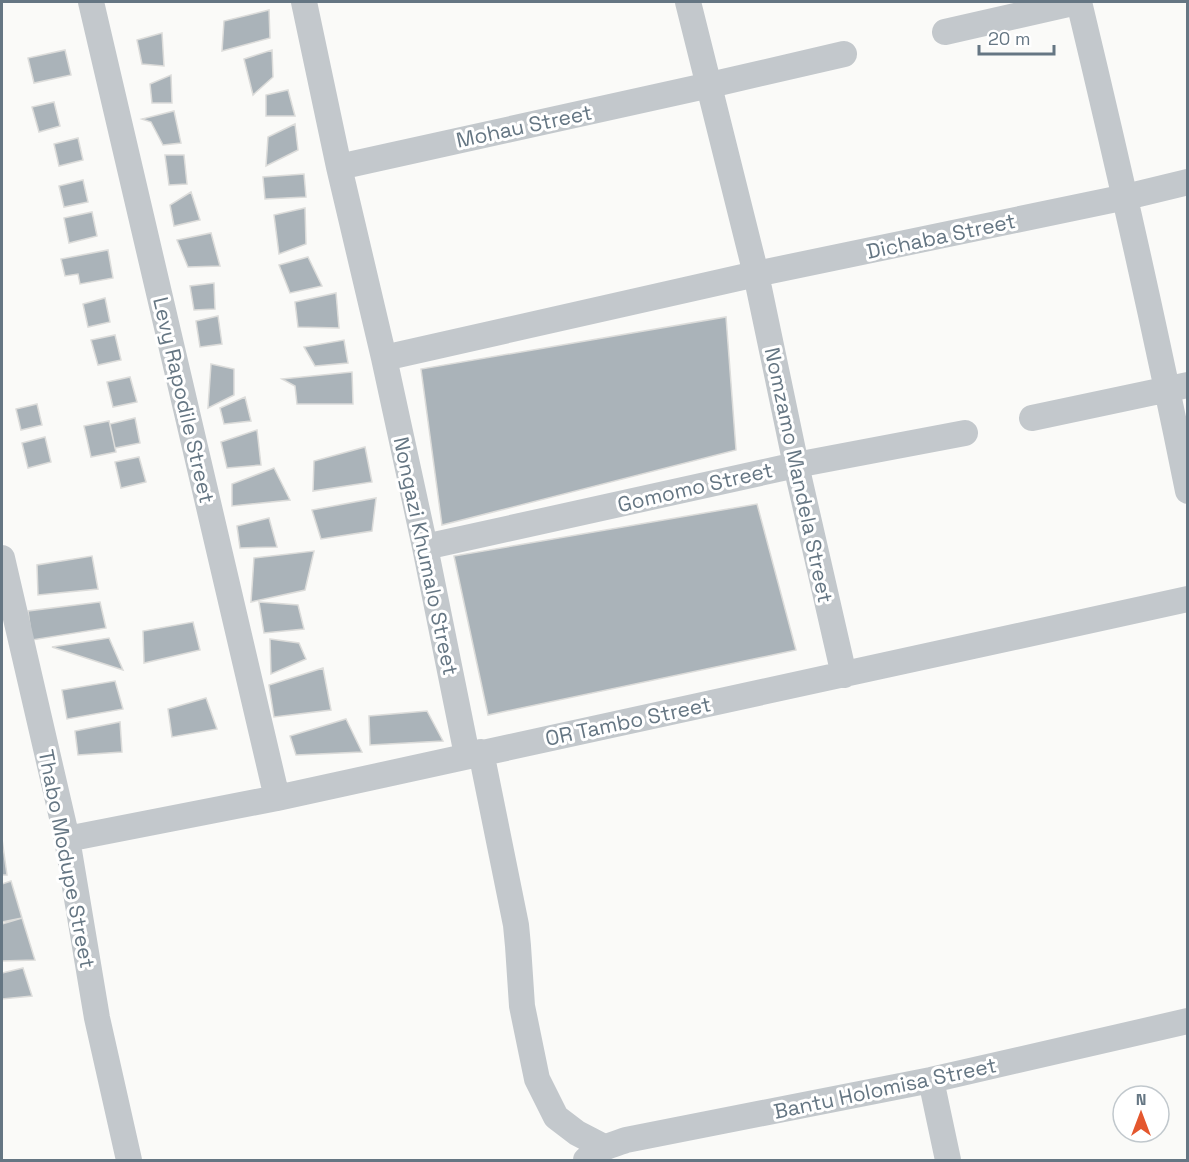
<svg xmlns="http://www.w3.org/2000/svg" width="1189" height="1162" viewBox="0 0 1189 1162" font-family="'Space Grotesk',sans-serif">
<rect width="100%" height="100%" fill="#fafaf8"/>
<!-- building -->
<path fill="#aab3b9" stroke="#dcdcda" stroke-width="1.5" d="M 269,10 L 270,38 L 222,51 L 224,21 Z
M 162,33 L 164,66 L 142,64 L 137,40 Z
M 65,50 L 71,75 L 34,83 L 28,58 Z
M 272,50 L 273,77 L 253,95 L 244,59 Z
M 171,75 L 172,103 L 152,103 L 150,84 Z
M 288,90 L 295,116 L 266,116 L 266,95 Z
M 54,102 L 60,126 L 39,132 L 32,107 Z
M 174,111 L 181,143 L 163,145 L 151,122 L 142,119 Z
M 295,124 L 298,150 L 266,166 L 268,137 Z
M 78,138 L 83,160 L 59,166 L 54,144 Z
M 165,155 L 184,155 L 187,184 L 169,185 Z
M 304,174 L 306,197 L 265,199 L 263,177 Z
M 83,180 L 88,202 L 64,207 L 59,186 Z
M 191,192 L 200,220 L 174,226 L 170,205 Z
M 305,208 L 306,244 L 279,254 L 274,215 Z
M 92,212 L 97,236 L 69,243 L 64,218 Z
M 211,233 L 220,266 L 188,267 L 177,240 Z
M 108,250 L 113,278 L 80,284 L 78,274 L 65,276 L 61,259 Z
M 308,257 L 322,286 L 290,293 L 279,265 Z
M 214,283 L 215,309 L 194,310 L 190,286 Z
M 336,293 L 339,328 L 298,327 L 295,302 Z
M 105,298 L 110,322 L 88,327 L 83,304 Z
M 218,316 L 222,344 L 200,347 L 196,321 Z
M 726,317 L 736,450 L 442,525 L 421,369 Z
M 115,335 L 121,360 L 98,365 L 91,340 Z
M 344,340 L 348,363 L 315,366 L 304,347 Z
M 211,364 L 234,369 L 234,395 L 208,408 Z
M 352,372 L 353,404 L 297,404 L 295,386 L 282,379 Z
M 130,377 L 137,402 L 113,407 L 107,382 Z
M 245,397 L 251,421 L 224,424 L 220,408 Z
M 37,404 L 42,425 L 21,430 L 16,409 Z
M 135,418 L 140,443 L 115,448 L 110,424 Z
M 109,421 L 116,452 L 91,457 L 84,426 Z
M 257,430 L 261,465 L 227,468 L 221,442 Z
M 45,437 L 51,462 L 28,468 L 22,443 Z
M 365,447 L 372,482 L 313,491 L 314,461 Z
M 139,457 L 146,482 L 121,488 L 115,462 Z
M 274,468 L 290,500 L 232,506 L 232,484 Z
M 376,498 L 372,531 L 321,539 L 312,510 Z
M 757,504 L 796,650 L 488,715 L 454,556 Z
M 269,518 L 277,547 L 240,548 L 237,526 Z
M 314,551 L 305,590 L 251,602 L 254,558 Z
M 92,556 L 98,589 L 38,595 L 37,565 Z
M 100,602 L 106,628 L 32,640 L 28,611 Z
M 259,602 L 298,605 L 304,629 L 264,633 Z
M 193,622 L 200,650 L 144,663 L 143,631 Z
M 109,638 L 123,670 L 52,647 Z
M 270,639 L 299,643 L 306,659 L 271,674 Z
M 323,668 L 331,710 L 274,717 L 269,685 Z
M 115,681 L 123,709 L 67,719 L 62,690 Z
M 206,698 L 217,729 L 172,737 L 168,709 Z
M 427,711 L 443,741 L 370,745 L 369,716 Z
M 346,719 L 362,752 L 296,755 L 290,736 Z
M 120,722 L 122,752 L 78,755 L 75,731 Z
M 2,839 L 7,875 L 2,875 Z
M 11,881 L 22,918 L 2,922 L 2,884 Z
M 22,918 L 35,960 L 2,961 L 2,924 Z
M 23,968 L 32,996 L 2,999 L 2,973 Z"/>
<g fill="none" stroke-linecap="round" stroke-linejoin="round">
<!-- minor -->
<path stroke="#c3c8cc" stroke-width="26" d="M 91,2 L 277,798
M 304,2 L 339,167 L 384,358 L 425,547 L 467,755
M 688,2 L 756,274 L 796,465 L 844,675
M 1079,2 C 1118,164 1155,327 1188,491
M 945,32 L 1077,2
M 339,167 L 710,85 L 844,54
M 384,358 L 756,274 L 1126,197 L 1188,182
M 1032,418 L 1188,385
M 425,547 L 796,465 L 965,433
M 2,558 L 67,839 L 97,1018 L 129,1160
M 481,752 L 516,925 L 518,946 L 522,1006 L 537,1079 L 556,1117 L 577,1133 L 604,1147
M 67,839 L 277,798 L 1188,599
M 931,1080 L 948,1160
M 586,1160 C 597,1149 612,1145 626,1140 L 931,1080 L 1188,1021"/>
</g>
<g text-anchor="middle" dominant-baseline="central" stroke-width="6" stroke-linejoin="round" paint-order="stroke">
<!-- street labels -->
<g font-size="21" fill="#657683" stroke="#fff">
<text transform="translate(524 126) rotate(-12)">Mohau Street</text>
<text transform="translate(941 236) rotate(-12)">Dichaba Street</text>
<text transform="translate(184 400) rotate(77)">Levy Rapodile Street</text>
<text transform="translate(799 475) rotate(78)">Nomzamo Mandela Street</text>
<text transform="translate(695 487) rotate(-13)">Gomomo Street</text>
<text transform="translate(426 556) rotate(78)">Nongazi Khumalo Street</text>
<text transform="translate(628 721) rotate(-12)">OR Tambo Street</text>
<text transform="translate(67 859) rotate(79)">Thabo Modupe Street</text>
<text transform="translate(885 1088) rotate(-12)">Bantu Holomisa Street</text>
</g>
</g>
<!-- border -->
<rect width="1189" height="1162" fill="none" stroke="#657683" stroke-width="6"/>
<!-- north arrow -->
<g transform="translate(1141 1114)"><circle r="28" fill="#ffffff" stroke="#c1c8cd" stroke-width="1.5"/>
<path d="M0-4.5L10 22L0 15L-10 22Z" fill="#e4572e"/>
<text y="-9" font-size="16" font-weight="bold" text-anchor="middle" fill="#657683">N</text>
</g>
<!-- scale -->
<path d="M979 45v9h75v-9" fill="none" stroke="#657683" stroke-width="3"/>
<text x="988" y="45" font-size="18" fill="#657683" stroke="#ffffff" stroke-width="4.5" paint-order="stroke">20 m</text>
</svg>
